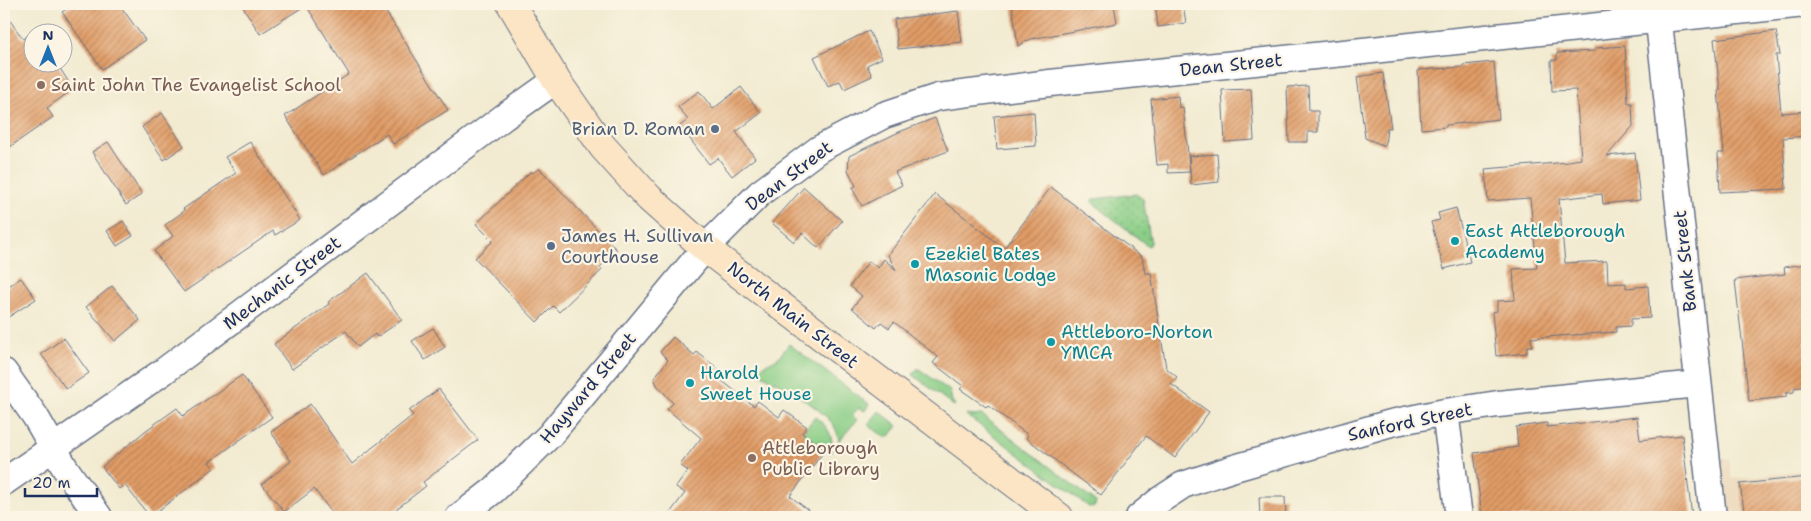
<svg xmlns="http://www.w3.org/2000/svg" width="1811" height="521" viewBox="0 0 1811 521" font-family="'Shantell Sans',sans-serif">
<defs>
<pattern id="park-dots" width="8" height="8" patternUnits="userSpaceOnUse" patternTransform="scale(1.25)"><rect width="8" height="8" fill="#8bce87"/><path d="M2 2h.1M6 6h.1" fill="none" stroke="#77b177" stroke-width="1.8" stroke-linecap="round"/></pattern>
<pattern id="building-hatch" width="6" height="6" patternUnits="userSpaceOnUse" patternTransform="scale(1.25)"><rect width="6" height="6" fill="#e19c66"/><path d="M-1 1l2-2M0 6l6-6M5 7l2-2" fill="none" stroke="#b68057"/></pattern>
</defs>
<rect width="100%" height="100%" fill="#fcf5e5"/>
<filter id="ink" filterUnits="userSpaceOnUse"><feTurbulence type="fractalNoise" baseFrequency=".02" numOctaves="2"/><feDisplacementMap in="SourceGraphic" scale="10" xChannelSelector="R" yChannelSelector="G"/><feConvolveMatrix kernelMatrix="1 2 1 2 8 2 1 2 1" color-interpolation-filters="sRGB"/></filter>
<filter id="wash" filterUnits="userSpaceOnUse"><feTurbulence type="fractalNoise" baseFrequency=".0096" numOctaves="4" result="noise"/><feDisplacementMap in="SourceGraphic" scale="20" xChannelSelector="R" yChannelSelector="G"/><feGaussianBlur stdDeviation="1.12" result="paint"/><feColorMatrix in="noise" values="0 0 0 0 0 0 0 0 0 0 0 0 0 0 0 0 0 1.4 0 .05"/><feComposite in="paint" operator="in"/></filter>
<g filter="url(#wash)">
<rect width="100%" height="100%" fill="#f2ebd1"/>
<!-- built -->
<path fill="#ebd8ba" d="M 1729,458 L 1732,479 L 1807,470 L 1807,517 L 1722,517 L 1716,476 L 1722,459 Z"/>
<!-- green -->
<path fill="#8bce87" stroke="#537e72" d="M 789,344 L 869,404 L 865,411 L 859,408 L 852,415 L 857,420 L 839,441 C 838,436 837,431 834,426 C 825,410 777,382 760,373 L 759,370 L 764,365 L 778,358 Z
M 917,369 L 919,369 L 950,391 L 952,401 L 955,405 L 954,406 L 913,375 Z
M 879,411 L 898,426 L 889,437 L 885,437 L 868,425 Z
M 968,414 L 972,416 L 982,415 L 1089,497 L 1096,502 L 1095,506 L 1092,508 L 1089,507 L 966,415 Z
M 815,417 C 828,426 833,435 832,451 L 830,453 L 802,433 Z"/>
<!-- park -->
<path fill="url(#park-dots)" stroke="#537e72" d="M 1136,194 L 1143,199 L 1151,243 L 1148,246 L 1092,202 L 1094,199 Z"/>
<g id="blocks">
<!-- building -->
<path fill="url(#building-hatch)" d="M 74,4 L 119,4 L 145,40 L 102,69 L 62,12 Z
M 241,4 L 381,4 L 448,110 L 393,144 L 387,134 L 324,175 L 285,116 L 349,74 L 306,5 L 260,34 Z
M 1012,4 L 1114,4 L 1117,23 L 1031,39 L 1018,46 Z
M 1155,4 L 1183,4 L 1186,23 L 1158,27 Z
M 958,11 L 962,42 L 898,49 L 894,19 Z
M 4,12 L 23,39 L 35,31 L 36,32 L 32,32 L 32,62 L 56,62 L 73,89 L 47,108 L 53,117 L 4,151 Z
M 869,31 L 882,58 L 867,65 L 872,76 L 844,89 L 840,81 L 828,86 L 814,57 Z
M 1776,31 L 1780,55 L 1776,55 L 1781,113 L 1807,111 L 1807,136 L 1783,138 L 1786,189 L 1720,192 L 1718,153 L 1724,153 L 1718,91 L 1720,90 L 1714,39 Z
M 1625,46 L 1628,103 L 1632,103 L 1633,126 L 1607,156 L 1635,153 L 1640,200 L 1603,204 L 1602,194 L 1559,199 L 1565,263 L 1607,261 L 1608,284 L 1626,283 L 1626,288 L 1648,286 L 1650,318 L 1631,319 L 1631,326 L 1616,327 L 1616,332 L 1531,338 L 1532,346 L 1527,346 L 1527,353 L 1496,356 L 1492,312 L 1497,311 L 1497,301 L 1515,300 L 1513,269 L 1537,268 L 1530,198 L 1488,201 L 1485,169 L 1569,162 L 1568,161 L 1581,159 L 1576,90 L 1552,91 L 1551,60 L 1557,60 L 1557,53 L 1595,51 L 1595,48 Z
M 1494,62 L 1499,119 L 1446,125 L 1446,127 L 1421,129 L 1418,70 L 1463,67 L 1463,65 Z
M 1383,73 L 1391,128 L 1387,128 L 1385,146 L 1365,138 L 1357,77 Z
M 1308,86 L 1309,111 L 1318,111 L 1318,132 L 1308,132 L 1308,142 L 1289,142 L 1287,87 Z
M 741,87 L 761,113 L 736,132 L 755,158 L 732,176 L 718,158 L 709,164 L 680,126 L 688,120 L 678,107 L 699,91 L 713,109 Z
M 1251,89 L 1254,140 L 1225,142 L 1222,90 Z
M 1178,96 L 1179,108 L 1183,107 L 1190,172 L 1168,173 L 1168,164 L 1157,165 L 1151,99 Z
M 1034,112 L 1036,146 L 997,149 L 994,116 Z
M 162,113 L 184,146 L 164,160 L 142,127 Z
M 935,118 L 948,151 L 895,172 L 902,185 L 862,206 L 852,188 L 856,186 L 848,170 L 849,156 L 899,132 Z
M 108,142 L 142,194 L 126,205 L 92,152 Z
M 250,142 L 300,220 L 275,235 L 273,231 L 184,292 L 154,251 L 173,236 L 165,225 L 184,211 L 183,209 L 236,173 L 225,157 Z
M 1217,154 L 1219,182 L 1191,185 L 1189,156 Z
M 539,168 L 617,250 L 600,267 L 602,270 L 559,312 L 553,306 L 537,322 L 475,258 L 493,241 L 476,224 L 531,171 L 533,173 Z
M 804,187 L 842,221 L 818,248 L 802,233 L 794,242 L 772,223 Z
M 1051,187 L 1142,257 L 1145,273 L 1151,273 L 1166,368 L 1177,377 L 1171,384 L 1209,412 L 1175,458 L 1146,436 L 1101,495 L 1026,438 L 1028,435 L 988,405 L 986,407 L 960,389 L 963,386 L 933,363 L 938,357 L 894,322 L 889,328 L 881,322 L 876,328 L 852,308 L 862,296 L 850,286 L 869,261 L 878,268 L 884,259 L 896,270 L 888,255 L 935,194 L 1004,248 Z
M 1456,208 L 1470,262 L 1444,269 L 1431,222 L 1440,220 L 1438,213 Z
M 123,221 L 133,236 L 117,246 L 107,231 Z
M 1807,264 L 1807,342 L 1805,342 L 1807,386 L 1794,388 L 1794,392 L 1786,393 L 1786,397 L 1749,401 L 1735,280 L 1785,274 L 1784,267 Z
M 368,273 L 402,320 L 377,337 L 375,334 L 358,347 L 346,331 L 292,369 L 274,344 L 329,304 L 328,302 Z
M 21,278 L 36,299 L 4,320 L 4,289 Z
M 112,286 L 140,320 L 115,341 L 86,307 Z
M 433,328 L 445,347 L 425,360 L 412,341 Z
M 673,337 L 694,355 L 697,352 L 726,375 L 721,380 L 754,406 L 758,401 L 779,417 L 784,410 L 807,427 L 802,433 L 825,450 L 790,496 L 817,517 L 667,517 L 685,493 L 676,487 L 688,471 L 680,465 L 701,438 L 667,409 L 673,403 L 657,385 L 654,378 L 668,360 L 660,352 Z
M 64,338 L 89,373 L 66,389 L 41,354 Z
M 242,375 L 272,417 L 209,462 L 214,468 L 150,517 L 124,484 L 119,489 L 102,467 L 145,431 L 177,408 L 183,416 Z
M 439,389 L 478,440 L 423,482 L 426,486 L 386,517 L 335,517 L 314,489 L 284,512 L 262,484 L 291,461 L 271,432 L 310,404 L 352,464 L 413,415 L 409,411 Z
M 1637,417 L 1640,440 L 1682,435 L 1692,517 L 1482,517 L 1474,453 L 1518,447 L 1516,427 L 1547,423 L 1547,427 Z
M 1807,477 L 1807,517 L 1745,517 L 1740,484 Z
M 1259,497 L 1285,497 L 1286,517 L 1260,517 Z"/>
</g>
</g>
<g filter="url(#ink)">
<use href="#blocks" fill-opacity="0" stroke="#667186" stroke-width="1"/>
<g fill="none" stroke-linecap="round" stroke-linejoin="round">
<!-- street casing -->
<g stroke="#667186" stroke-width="29">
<path id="street" d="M 1657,4 L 1713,517
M 4,372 L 35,416 L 65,468 L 99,517
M 1445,412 L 1459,517
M 4,482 L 164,371 L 504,117 L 556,80
M 459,517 L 494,490 L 550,435 L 705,248 L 760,193 L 819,149 L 884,115 L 938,97 L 1050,83 L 1363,51 L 1805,4
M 1139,517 L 1160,500 L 1183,485 L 1231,469 L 1391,423 L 1445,412 L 1498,404 L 1698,384"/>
</g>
<!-- secondary casing -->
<g stroke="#667186" stroke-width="30">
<path id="secondary" d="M 511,4 L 556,80 L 603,147 L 649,198 L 705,248 L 1059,517"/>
</g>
<!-- street -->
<use href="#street" stroke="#fff" stroke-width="26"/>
<!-- secondary -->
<use href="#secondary" stroke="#fce5c4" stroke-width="28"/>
</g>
</g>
<!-- markers -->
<g fill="#8d6e63" stroke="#fcf5e5" stroke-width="2">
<circle cx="41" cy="85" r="5"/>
<circle cx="752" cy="458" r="5"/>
</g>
<g fill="#5c6f8a" stroke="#fcf5e5" stroke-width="2">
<circle cx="715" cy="129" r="5"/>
<circle cx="551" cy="246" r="5"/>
</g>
<g fill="#0f9aa8" stroke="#fcf5e5" stroke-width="2">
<circle cx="1455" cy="241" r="5"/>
<circle cx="915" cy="264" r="5"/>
<circle cx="1051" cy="342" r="5"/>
<circle cx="690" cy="383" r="5"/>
</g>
<g text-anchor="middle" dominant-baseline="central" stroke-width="4.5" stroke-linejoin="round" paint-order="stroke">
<!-- street labels -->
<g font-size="18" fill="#1b2f5e" stroke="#fcf5e5">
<text transform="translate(1231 65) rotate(-6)">Dean Street</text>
<text transform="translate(789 176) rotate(-37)">Dean Street</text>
<text transform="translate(1685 261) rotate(-96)">Bank Street</text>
<text transform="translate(282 283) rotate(-37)">Mechanic Street</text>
<text transform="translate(793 315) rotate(38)">North Main Street</text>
<text transform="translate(588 388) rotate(-50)">Hayward Street</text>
<text transform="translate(1410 422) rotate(-12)">Sanford Street</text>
</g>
<!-- education labels -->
<g font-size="18" fill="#785e54" stroke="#fcf5e5" text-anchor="start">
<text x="51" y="85">Saint John The Evangelist School</text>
<text x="762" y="448">Attleborough<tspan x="762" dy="21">Public Library</tspan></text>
</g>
<!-- service labels -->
<g font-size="18" fill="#4e5e75" stroke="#fcf5e5" text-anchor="end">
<text x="705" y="129">Brian D. Roman</text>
<text x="561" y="236" text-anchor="start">James H. Sullivan<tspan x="561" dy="21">Courthouse</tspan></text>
</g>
<!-- culture labels -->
<g font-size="18" fill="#0d838f" stroke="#fcf5e5" text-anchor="start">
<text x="1465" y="231">East Attleborough<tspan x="1465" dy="21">Academy</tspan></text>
<text x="925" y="254">Ezekiel Bates<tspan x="925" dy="21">Masonic Lodge</tspan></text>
<text x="1061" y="332">Attleboro-Norton<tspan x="1061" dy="21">YMCA</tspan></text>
<text x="700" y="373">Harold<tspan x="700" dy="21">Sweet House</tspan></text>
</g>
</g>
<!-- margin -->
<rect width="1811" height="521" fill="none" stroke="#fcf5e5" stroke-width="20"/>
<!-- north arrow -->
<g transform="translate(48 48)"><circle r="24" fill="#fcf5e5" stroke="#a2a6af"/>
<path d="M0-4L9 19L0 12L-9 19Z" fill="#1f6fb2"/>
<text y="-8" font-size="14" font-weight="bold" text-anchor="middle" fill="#1b2f5e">N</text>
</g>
<!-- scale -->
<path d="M25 488v8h72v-8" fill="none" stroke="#1b2f5e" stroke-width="2.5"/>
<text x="32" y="488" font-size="15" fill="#1b2f5e" stroke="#fcf5e5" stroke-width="4" paint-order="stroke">20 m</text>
</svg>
